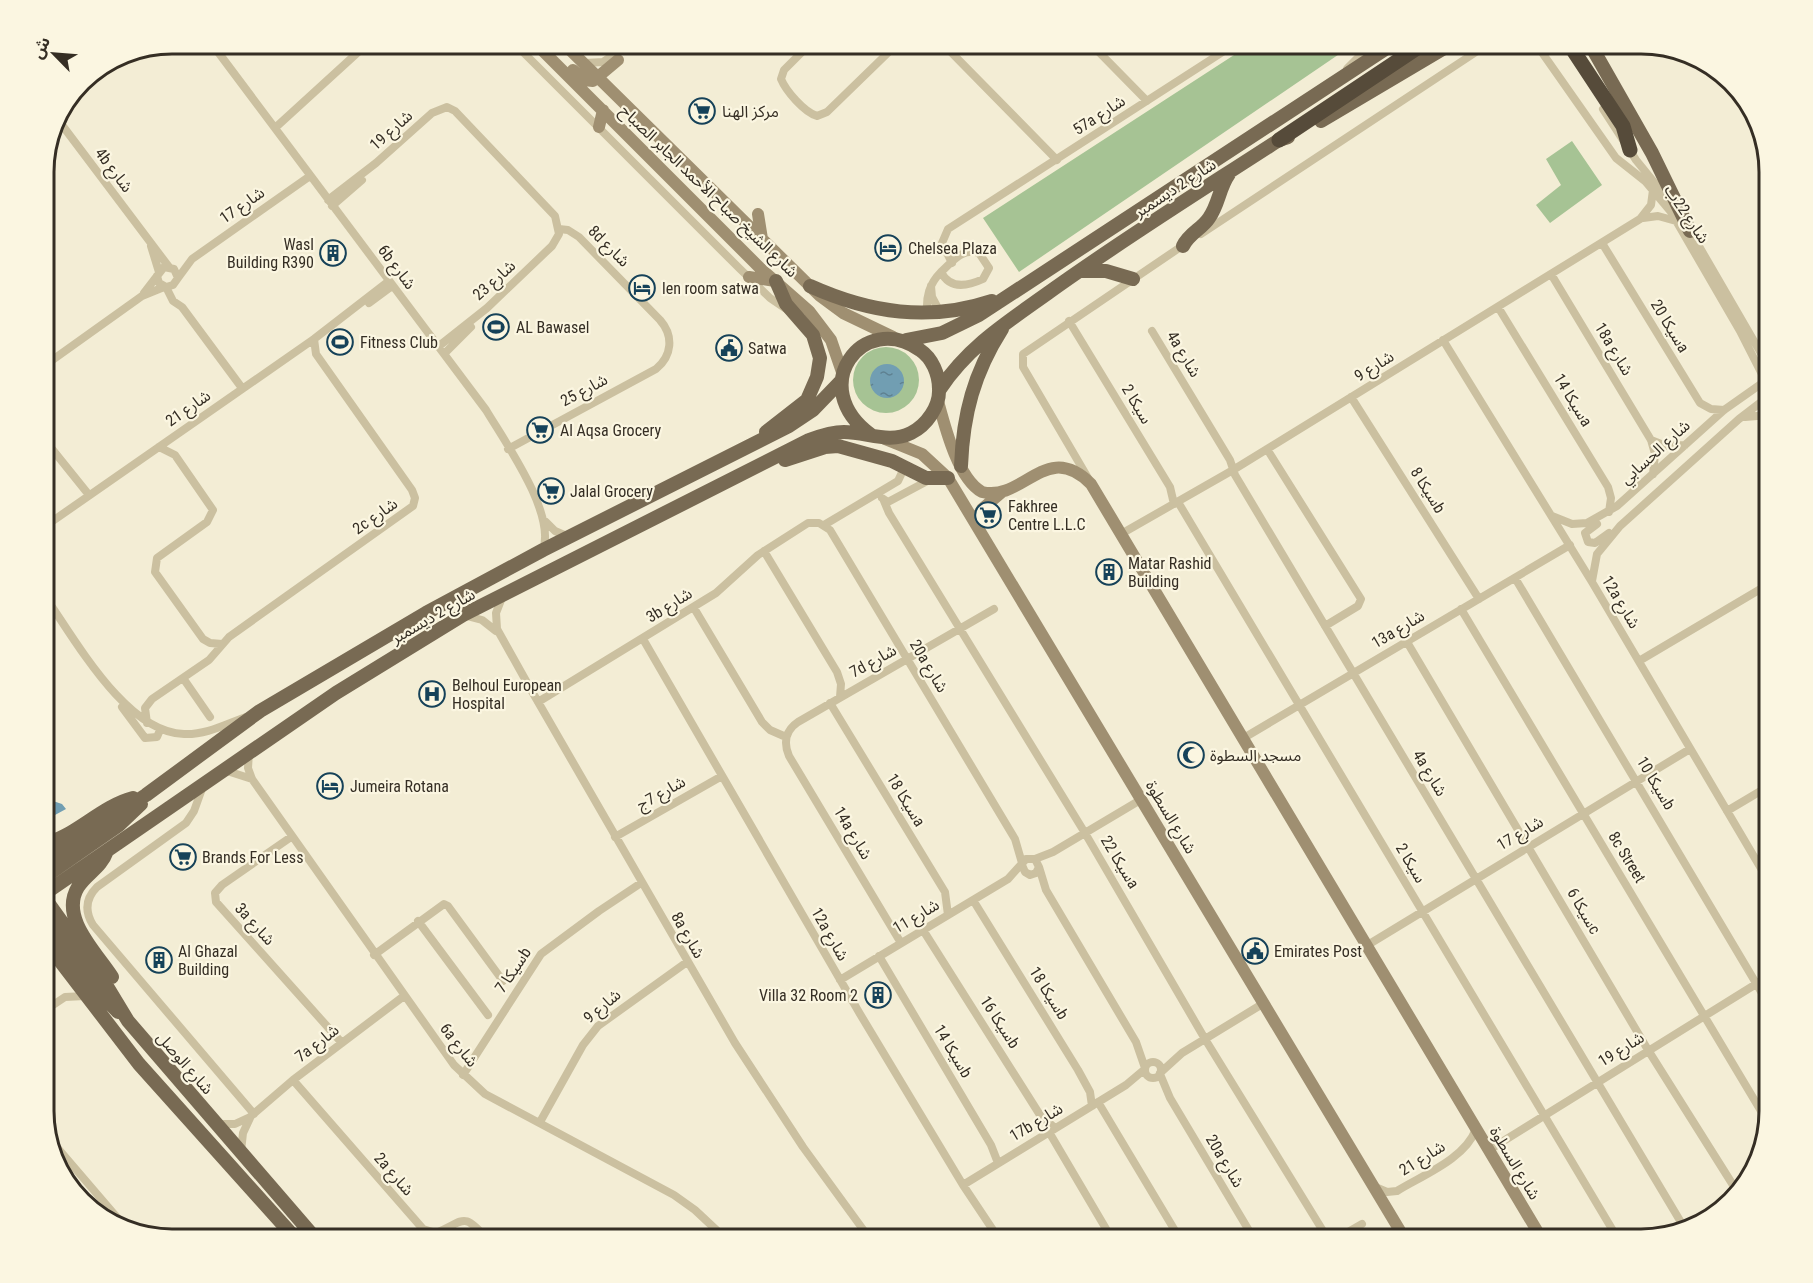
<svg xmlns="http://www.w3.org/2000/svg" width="1813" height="1283" font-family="'Roboto Condensed','Noto Sans Arabic',sans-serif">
<defs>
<pattern id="water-ripples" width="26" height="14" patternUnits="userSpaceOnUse" patternTransform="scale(1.5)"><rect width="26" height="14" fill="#719eb2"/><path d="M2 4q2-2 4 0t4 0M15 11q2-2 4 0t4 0" fill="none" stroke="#5e8191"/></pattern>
</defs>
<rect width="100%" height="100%" fill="#f3edd5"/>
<path fill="#a6c394" d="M1251 44H1354L1019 272 983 218Z
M1572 141 1602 185 1550 223 1536 205 1561 185 1546 159Z
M853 380a33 33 0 1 1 66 0a33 33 0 1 1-66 0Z"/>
<path fill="url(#water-ripples)" d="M870 381a17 17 0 1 1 34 0a17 17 0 1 1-34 0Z
M44 798 62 804 66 809 55 815H44Z"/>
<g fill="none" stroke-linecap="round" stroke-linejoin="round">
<path stroke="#cbc0a0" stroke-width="8" d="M212 44 486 410C505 442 556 513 543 550
M515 44 739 268 770 298 789 311
M810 44 784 70 781 79C786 91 804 112 817 116L827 112 897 44
M943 44 1057 160
M1091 44 1147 101
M1536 44 1616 158 1645 181 1671 212 1740 331 1769 388
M585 63 603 62 629 44
M1603 109 1636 160 1671 203
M56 117 169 267
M275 128 367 44
M328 200 376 163 432 113 447 107 455 111 555 216 559 234 552 246 487 308 439 346
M332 206 362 180
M1643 218 1658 216 1676 221
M1689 229 1769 367
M1201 234 1488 44
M1602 243 1700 403 1711 409 1724 410
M151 246 159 272
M952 263 942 243 948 229 1235 44
M1551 274 1651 440 1655 454 1653 474
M178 278 192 259 310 176
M931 286 932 297 940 312
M166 287 173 301 182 307 242 388
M144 293 164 267 174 269 178 278 173 285 166 287 159 283 157 276
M369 303 392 286
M1498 307 1608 487 1611 498 1609 512
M927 313C926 297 929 284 941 272 952 262 963 247 979 253L989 268 983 279C968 286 950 290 941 272
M1069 321 1170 487 1174 504
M1152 331 1230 460 1235 475 1685 1229
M1443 340 1592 582 1769 882
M445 353 471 327
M44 366 142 296 164 287
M1351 397 1479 599
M1745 417 1769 415
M44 439 89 495
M1651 440 1666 446 1685 445
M159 447 175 455 213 510 207 522 157 558 155 572 203 639 210 643 222 644
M508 449 656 369C672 356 674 336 660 320L579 237 568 230 559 229
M1267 449 1361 599 1358 606 1325 626
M1088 478 1023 367V354L1185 244
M882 498 888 502 931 479
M884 501 889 513 1085 833 1205 1039 1328 1239
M1178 502 1618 1239
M1552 516 1572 524 1587 523 1617 506 1724 410 1768 379
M546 522 555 531 569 537
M1597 524 1585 533 1588 542 1595 543 1609 533
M824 525 898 481 905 466
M44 527 314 339 389 281
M1121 534 1233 470 1640 219 1651 205 1653 190
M764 551 837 672 841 684 840 697
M1515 578 1769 1005
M1592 581 1597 554 1620 526 1739 419 1769 396
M44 595C75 639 126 733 184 734 206 735 226 724 246 717
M503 595 496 613 497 629 530 688 735 1043 803 1147 870 1239
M694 608 762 722 770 730 786 737
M1461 609 1767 1121
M463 615 482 620 496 631
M643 639 860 1014 963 1185 999 1239
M1407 642 1648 1050 1738 1193
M1639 661 1769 584
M183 678 210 717
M538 702 716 593 758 555 808 523H819L830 530 1015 839 1022 863
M830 703 945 892 948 915
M122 707 145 738 157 737 160 730
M147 723 145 708 152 699 209 660 229 637 413 506 415 498 412 490 316 354 314 339
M1242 739 1570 545
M249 752 248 768 252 779 454 1065 485 1094 674 1195 695 1210 726 1239
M224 770 252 779
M203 786 194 811 186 823 97 887C85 899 85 912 93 925L254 1114
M1727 811 1769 786
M291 837 222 885 215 893 216 902 342 1043
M615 837 722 776
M1035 859 1053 852 1142 799
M1039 867 1046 890 1136 1042 1145 1068
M973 900 1078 1070 1090 1092 1092 1106
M418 921 488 1015
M923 930 1040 1115 1055 1128
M901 943 789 756C783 742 786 730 798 722L994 609
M1366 946 1690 749
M374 955 444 904 448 906 503 981
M879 956 991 1145 998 1163
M840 980 1008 879 1026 859H1035L1039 867 1036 873 1030 875 1025 872 1022 865
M44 1011 65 997 85 996
M1145 1070a8 8 0 1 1 16 0a8 8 0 1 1-16 0Z
M1160 1073 1182 1053 1264 1003
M1160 1074 1170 1098 1254 1239
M463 1075 541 954 599 911 641 883
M293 1080 423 1229 436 1233C464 1222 462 1210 487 1239
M1098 1102 1180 1239
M540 1122 583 1045 598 1026 687 962
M217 1124H235L250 1117 293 1080 404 996
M1049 1132 1112 1239
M49 1138 121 1222
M1489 1150 1769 976
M241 1151 243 1133 250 1118
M963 1185 1126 1085 1145 1069
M1373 1186 1387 1192 1397 1191C1423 1175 1465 1159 1476 1129
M1336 1239 1362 1224"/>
<path stroke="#cbc0a0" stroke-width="10" d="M1348 69 1373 44"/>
<path stroke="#9f8f71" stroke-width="12" d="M536 44 760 268 809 311 831 340 842 372
M564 44 820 296 843 313 893 337
M573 70 584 80 593 81 618 60
M599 127 603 110
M758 214 762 239
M749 277 775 281
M938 401C945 427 958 479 982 492 1024 502 1046 439 1091 484L1542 1239
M885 439 922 454 948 478 1405 1239
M975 522 982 509 1002 492"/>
<path stroke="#786a53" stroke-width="14" d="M1590 44 1652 153 1690 231
M1321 121 1451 44
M1183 246C1189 233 1202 229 1209 218 1219 204 1219 188 1229 174
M1080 271H1106L1133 279
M810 286C870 313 929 322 992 301
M906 340 942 333 979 315 1393 44
M940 389C969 346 1006 323 1048 293 1123 239 1202 190 1279 140L1288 137
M766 432 807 400 817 377 820 358 813 335 786 304 776 281
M785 460 825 447 838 446 892 461 926 478H948
M961 466C963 414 974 373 1002 329
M44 843C71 840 101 806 133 798
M107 851C101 868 87 873 78 887 59 918 97 953 112 977
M44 862 146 795 260 711 426 613 543 550 789 426 813 410 840 382
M44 877 119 825 141 804
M44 894 336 693 463 615 809 440C820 436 832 432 844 432 867 432 889 444 911 433 927 425 940 406 939 389 939 374 932 358 920 350 863 310 805 387 871 435
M44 897 102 978 128 1021 316 1239
M44 919 89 982 118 1012
M44 940 139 1064 296 1239"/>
<path stroke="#564b3a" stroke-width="15" d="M1569 44 1623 126 1630 150
M1279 140 1423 44"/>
</g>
<defs>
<g id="supermarket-ring" transform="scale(1.35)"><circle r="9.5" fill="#fbf6e1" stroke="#164259" stroke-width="1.5"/><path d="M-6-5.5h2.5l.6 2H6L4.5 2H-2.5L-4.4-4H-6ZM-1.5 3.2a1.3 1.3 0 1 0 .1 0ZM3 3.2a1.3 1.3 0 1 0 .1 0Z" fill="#164259"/></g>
<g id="hotel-ring" transform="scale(1.35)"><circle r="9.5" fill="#fbf6e1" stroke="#164259" stroke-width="1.5"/><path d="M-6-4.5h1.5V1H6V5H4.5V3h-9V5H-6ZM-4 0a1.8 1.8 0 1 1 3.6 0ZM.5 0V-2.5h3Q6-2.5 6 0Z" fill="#164259"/></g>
<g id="building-ring" transform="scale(1.35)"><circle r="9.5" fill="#fbf6e1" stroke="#164259" stroke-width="1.5"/><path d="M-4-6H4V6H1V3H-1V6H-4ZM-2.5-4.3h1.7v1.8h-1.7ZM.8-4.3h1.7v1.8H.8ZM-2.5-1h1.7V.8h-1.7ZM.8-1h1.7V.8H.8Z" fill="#164259"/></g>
<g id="stadium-ring" transform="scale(1.35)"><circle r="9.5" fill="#fbf6e1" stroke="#164259" stroke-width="1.5"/><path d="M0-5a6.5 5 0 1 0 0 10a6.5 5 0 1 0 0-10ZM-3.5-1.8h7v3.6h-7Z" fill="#164259"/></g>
<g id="civic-ring" transform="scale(1.35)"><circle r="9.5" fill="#fbf6e1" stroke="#164259" stroke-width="1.5"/><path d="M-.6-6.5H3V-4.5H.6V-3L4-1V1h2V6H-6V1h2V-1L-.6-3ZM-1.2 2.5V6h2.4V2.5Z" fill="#164259"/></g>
<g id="hospital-ring" transform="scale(1.35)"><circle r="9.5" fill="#fbf6e1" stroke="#164259" stroke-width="1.5"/><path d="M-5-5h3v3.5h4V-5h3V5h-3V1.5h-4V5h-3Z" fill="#164259"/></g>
<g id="mosque-ring" transform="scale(1.35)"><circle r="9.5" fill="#fbf6e1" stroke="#164259" stroke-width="1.5"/><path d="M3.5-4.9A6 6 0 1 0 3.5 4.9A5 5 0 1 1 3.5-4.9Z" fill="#164259"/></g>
</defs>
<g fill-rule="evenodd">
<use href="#supermarket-ring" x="702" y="111"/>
<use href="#hotel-ring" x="888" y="248"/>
<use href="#building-ring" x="333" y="253"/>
<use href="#hotel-ring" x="642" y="288"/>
<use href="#stadium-ring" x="496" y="327"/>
<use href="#stadium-ring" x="340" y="342"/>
<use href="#civic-ring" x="729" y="348"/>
<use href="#supermarket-ring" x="540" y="430"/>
<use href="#supermarket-ring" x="551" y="491"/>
<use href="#supermarket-ring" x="988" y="515"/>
<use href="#building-ring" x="1109" y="572"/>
<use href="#hospital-ring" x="432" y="694"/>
<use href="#mosque-ring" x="1191" y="755"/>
<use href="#hotel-ring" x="330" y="786"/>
<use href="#supermarket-ring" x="183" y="857"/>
<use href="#civic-ring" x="1255" y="951"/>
<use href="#building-ring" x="159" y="960"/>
<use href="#building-ring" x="878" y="995"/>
</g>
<g text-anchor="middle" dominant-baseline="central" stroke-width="4.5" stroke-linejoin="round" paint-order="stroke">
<g font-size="16" fill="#352e24" stroke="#fbf6e1" text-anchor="start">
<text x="722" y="111">مركز الهنا</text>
<text x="314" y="244" text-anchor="end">Wasl<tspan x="314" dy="18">Building R390</tspan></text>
<text x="908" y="248">Chelsea Plaza</text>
<text x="662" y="288">len room satwa</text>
<text x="516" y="327">AL Bawasel</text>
<text x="360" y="342">Fitness Club</text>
<text x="748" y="348">Satwa</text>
<text x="560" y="430">Al Aqsa Grocery</text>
<text x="570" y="491">Jalal Grocery</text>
<text x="1008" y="506">Fakhree<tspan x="1008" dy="18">Centre L.L.C</tspan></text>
<text x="1128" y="563">Matar Rashid<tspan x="1128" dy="18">Building</tspan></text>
<text x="452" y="685">Belhoul European<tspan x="452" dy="18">Hospital</tspan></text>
<text x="1210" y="755">مسجد السطوة</text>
<text x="350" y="786">Jumeira Rotana</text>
<text x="202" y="857">Brands For Less</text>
<text x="178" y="951">Al Ghazal<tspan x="178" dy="18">Building</tspan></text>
<text x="1274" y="951">Emirates Post</text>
<text x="858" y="995" text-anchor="end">Villa 32 Room 2</text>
</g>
<g font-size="16" fill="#352e24" stroke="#fbf6e1">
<text transform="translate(1099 115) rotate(-33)">57a شارع</text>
<text transform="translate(391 130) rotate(-42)">شارع 19</text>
<text transform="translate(114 170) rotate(53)">4b شارع</text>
<text transform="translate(1175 188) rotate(-33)">شارع 2 ديسمبر</text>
<text transform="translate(709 191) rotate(44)">شارع الشيخ صباح الأحمد الجابر الصباح</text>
<text transform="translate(242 205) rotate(-35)">شارع 17</text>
<text transform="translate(1687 214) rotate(56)">شارع 22ب</text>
<text transform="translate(609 246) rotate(45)">8d شارع</text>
<text transform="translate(397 267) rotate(53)">6b شارع</text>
<text transform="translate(494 280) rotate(-42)">شارع 23</text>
<text transform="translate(1670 326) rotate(59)">سيكا 20a</text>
<text transform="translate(1614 349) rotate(59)">18a شارع</text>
<text transform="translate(1184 354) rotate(59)">4a شارع</text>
<text transform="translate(1374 366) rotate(-32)">شارع 9</text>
<text transform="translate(584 390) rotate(-28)">شارع 25</text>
<text transform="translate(1573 400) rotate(59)">سيكا 14a</text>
<text transform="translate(1137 404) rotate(59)">سيكا 2</text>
<text transform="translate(188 408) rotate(-35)">شارع 21</text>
<text transform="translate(1655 452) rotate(-42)">شارع الحسابي</text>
<text transform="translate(1428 490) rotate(58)">سيكا 8b</text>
<text transform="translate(375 516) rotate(-35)">2c شارع</text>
<text transform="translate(1621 602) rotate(59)">12a شارع</text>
<text transform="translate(669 605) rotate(-32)">3b شارع</text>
<text transform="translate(433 616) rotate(-30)">شارع 2 ديسمبر</text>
<text transform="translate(1398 629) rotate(-31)">13a شارع</text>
<text transform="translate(873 661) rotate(-29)">7d شارع</text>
<text transform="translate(929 666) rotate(59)">20a شارع</text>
<text transform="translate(1430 773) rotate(59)">4a شارع</text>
<text transform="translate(1656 783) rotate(59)">سيكا 10b</text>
<text transform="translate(661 793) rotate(-29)">شارع 7ج</text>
<text transform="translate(906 800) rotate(59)">سيكا 18a</text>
<text transform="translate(1171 817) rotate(59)">شارع السطوة</text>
<text transform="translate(853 833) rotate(59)">14a شارع</text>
<text transform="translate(1520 833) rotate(-31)">شارع 17</text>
<text transform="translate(1627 857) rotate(59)">8c Street</text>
<text transform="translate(1120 862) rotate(59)">سيكا 22a</text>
<text transform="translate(1411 863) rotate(59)">سيكا 2</text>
<text transform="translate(1584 911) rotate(60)">سيكا 6c</text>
<text transform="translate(916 916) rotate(-31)">شارع 11</text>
<text transform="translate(255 924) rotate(48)">3a شارع</text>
<text transform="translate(830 934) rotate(60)">12a شارع</text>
<text transform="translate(688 935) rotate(60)">8a شارع</text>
<text transform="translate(513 970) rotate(-56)">سيكا 7b</text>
<text transform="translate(1049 993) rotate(58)">سيكا 18b</text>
<text transform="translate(602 1006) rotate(-40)">شارع 9</text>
<text transform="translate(1000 1022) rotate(57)">سيكا 16b</text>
<text transform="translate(317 1043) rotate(-38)">7a شارع</text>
<text transform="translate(459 1045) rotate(52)">6a شارع</text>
<text transform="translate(1621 1049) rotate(-32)">شارع 19</text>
<text transform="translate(953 1051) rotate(59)">سيكا 14b</text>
<text transform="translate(185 1063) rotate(49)">شارع الوصل</text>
<text transform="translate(1036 1122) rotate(-31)">17b شارع</text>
<text transform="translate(1422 1158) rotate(-32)">شارع 21</text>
<text transform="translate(1225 1161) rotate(59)">20a شارع</text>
<text transform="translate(1515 1163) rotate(59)">شارع السطوة</text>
<text transform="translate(394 1174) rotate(49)">2a شارع</text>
</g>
</g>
<path d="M0 0H1813V1283H0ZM172 54H1641A118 118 0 0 1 1759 172V1111A118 118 0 0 1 1641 1229H172A118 118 0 0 1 54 1111V172A118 118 0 0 1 172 54Z" fill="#fbf6e1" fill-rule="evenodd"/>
<path fill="none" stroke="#352e24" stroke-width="3" d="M172 54H1641A118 118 0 0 1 1759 172V1111A118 118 0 0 1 1641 1229H172A118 118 0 0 1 54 1111V172A118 118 0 0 1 172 54Z"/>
<g transform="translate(54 54) rotate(295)" stroke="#fbf6e1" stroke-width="4.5" paint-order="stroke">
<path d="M0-4.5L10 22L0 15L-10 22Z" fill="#352e24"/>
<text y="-9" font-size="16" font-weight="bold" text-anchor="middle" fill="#352e24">ش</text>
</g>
</svg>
